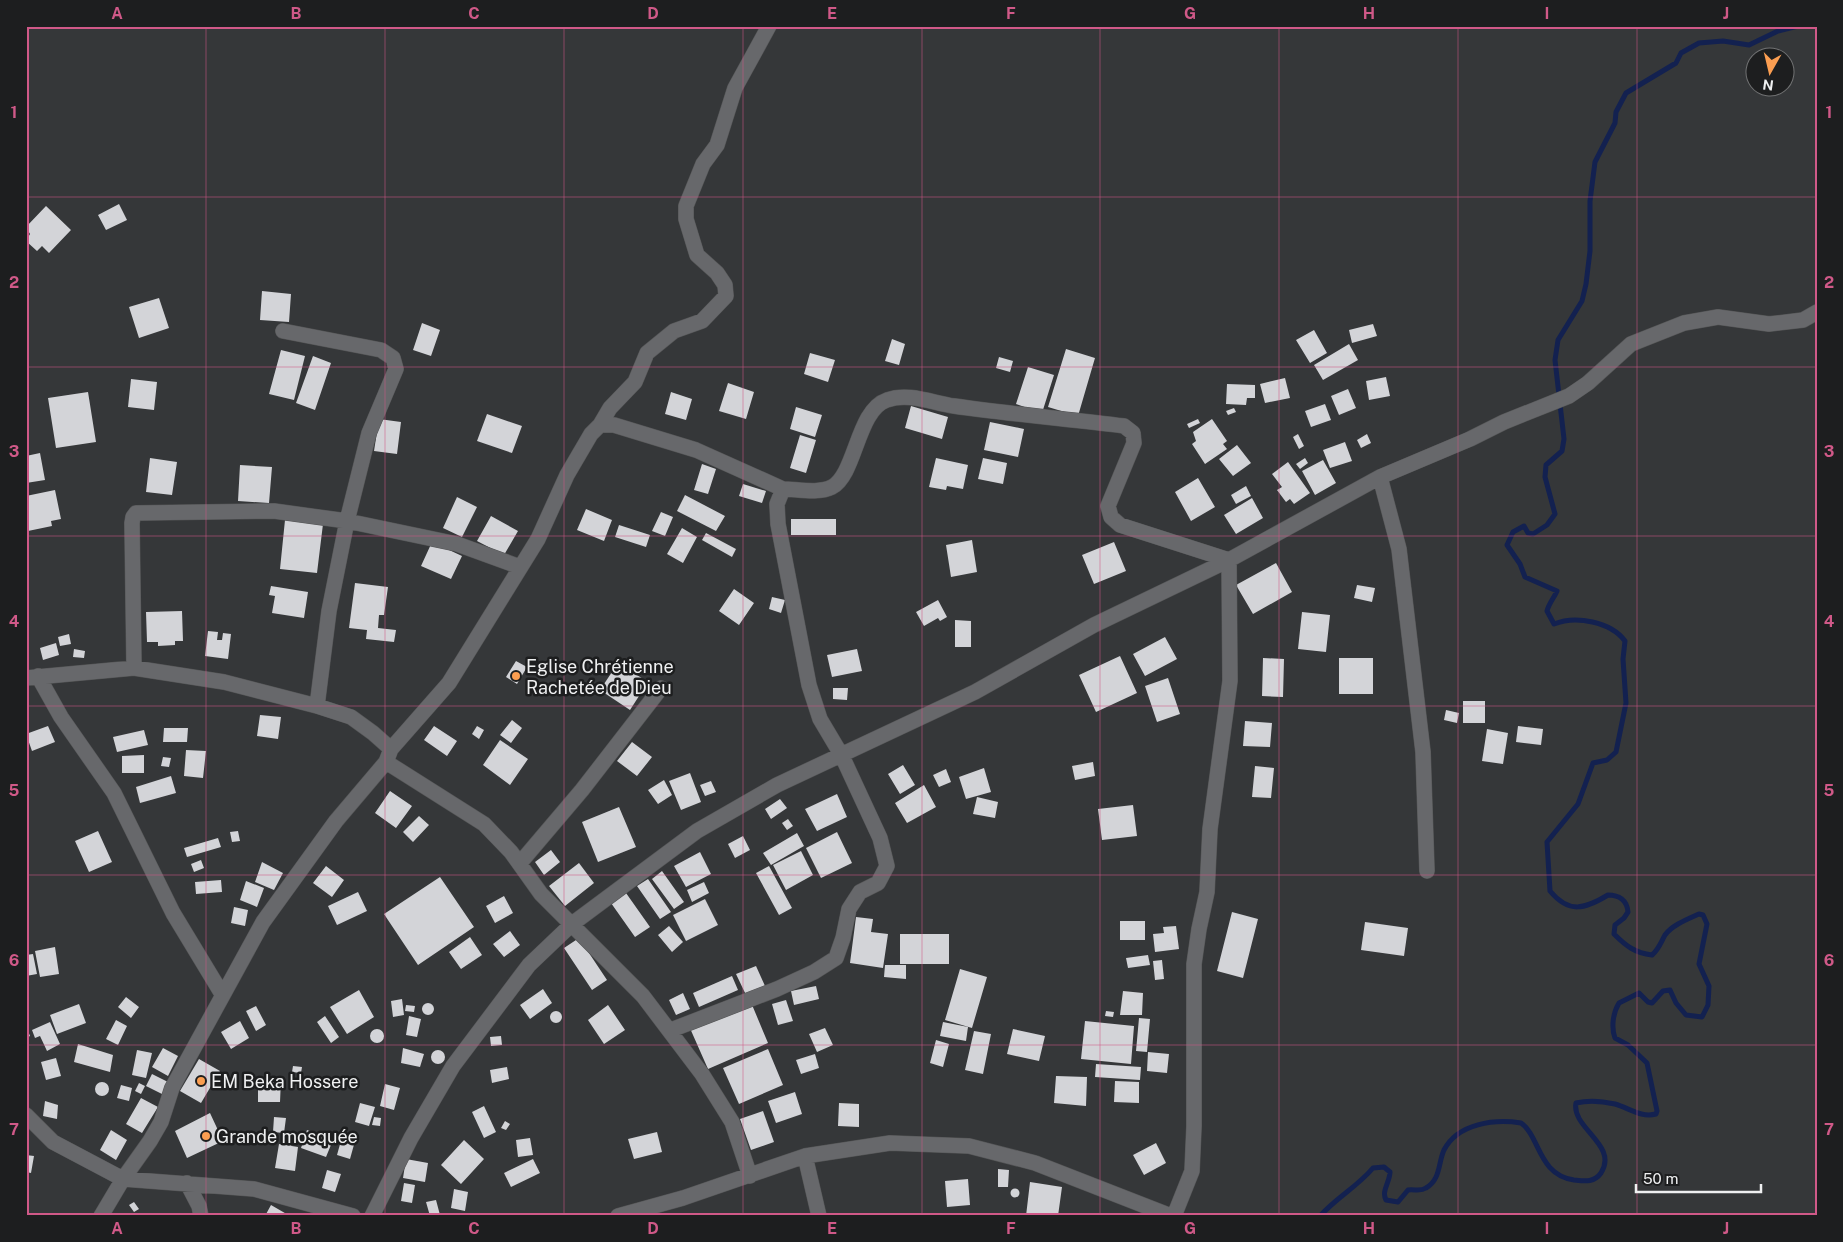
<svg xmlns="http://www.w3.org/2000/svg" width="1843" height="1242" font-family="'Public Sans',sans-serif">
<rect width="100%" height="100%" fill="#353739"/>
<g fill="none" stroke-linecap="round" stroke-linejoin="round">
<path stroke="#132150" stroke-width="5" d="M1320 1216C1337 1197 1357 1187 1373 1168L1384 1167 1390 1172C1390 1182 1381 1191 1386 1200L1398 1202 1408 1190C1415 1189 1420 1192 1426 1188 1441 1179 1438 1163 1444 1150 1458 1123 1495 1119 1521 1123 1540 1136 1538 1175 1574 1180 1584 1181 1594 1183 1601 1173 1619 1145 1571 1128 1576 1103 1588 1100 1602 1101 1615 1104 1629 1108 1641 1118 1656 1114L1657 1111 1647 1063 1628 1045 1615 1038C1611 1027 1613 1013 1619 1003L1639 993 1648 1002 1652 1003 1663 991 1670 990 1676 1003 1686 1015 1702 1017 1708 1005 1709 986 1699 964 1707 924 1703 915 1699 914C1688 919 1672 925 1665 935 1661 942 1659 949 1652 955 1635 953 1626 946 1614 934L1615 925 1624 918 1628 912C1627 900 1619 895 1608 895 1585 909 1569 914 1550 891L1547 842 1578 804 1593 763 1607 760 1616 752 1626 703 1623 659 1625 641C1611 622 1576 615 1554 624L1547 611C1549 603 1554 598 1557 591L1525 577 1520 564 1507 545 1513 532 1524 526 1528 533 1533 534 1547 525 1555 514 1545 477 1546 465 1562 451 1564 439 1555 360 1558 340 1582 301 1586 284 1590 251V201L1595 162 1615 123 1616 112 1626 93 1676 63 1681 53 1699 43 1723 41 1749 45 1778 31 1798 26"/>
</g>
<path fill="#d3d4d8" d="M119 204 127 220 106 230 98 215Z
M46 206 71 230 49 253 42 246 37 251 26 241 30 234 26 227Z
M262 291 291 294 289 322 260 320Z
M159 298 169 328 139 338 129 307Z
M422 323 440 330 431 356 413 350Z
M1373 324 1377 336 1352 343 1349 330Z
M1314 330 1327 353 1310 363 1296 340Z
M892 339 905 344 899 365 885 361Z
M1349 344 1358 360 1323 380 1314 365Z
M1066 349 1095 358 1078 416 1048 407Z
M281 350 305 356 294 400 269 394Z
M810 353 835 360 828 382 804 374Z
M313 356 331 363 315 410 296 403Z
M999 357 1013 361 1010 372 996 368Z
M1028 367 1054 375 1042 413 1016 404Z
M1386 377 1390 396 1369 400 1366 381Z
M1285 378 1290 398 1265 403 1260 384Z
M131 379 157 382 154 410 128 407Z
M728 383 754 392 746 419 719 411Z
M1227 384 1255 385V398H1247L1246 405 1226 404Z
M1348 389 1356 408 1339 415 1331 396Z
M88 392 96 442 56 448 48 398Z
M671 392 692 399 686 420 665 414Z
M1325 404 1331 420 1311 427 1305 411Z
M911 406 948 417 942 439 905 428Z
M796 407 822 415 815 437 790 429Z
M1234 408 1236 412 1228 415 1226 411Z
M487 414 522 426 512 453 477 441Z
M379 419 401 422 397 454 374 451Z
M1198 419 1200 423 1189 428 1187 424Z
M1212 419 1227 441 1223 444 1227 449 1205 464 1192 444 1196 441 1193 432Z
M990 422 1024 429 1018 457 984 450Z
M1298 434 1304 446 1299 449 1293 437Z
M1367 434 1371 443 1361 448 1357 440Z
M800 435 816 440 806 473 790 468Z
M1345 442 1352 461 1330 468 1323 450Z
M1237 445 1251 463 1233 476 1219 459Z
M40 453 45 480 26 483V456Z
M150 458 177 462 172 495 146 492Z
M936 458 968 465 963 489 947 486 946 490 929 487Z
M983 458 1007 463 1003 484 978 479Z
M1305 458 1308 463 1300 469 1296 464Z
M1323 460 1336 483 1315 495 1302 471Z
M1288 462 1310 493 1294 504 1290 499 1286 502 1277 490 1282 487 1272 474Z
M702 464 716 469 708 494 694 490Z
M240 465 272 467 269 503 238 501Z
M1198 478 1215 507 1191 521 1175 492Z
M743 484 766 491 762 503 739 496Z
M1246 486 1251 496 1236 504 1231 495Z
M55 490 61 519 51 521 52 526 28 531 26 496Z
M685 495 725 516 716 531 677 511Z
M457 497 477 507 462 537 443 528Z
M1252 498 1263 518 1236 534 1224 515Z
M586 509 612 520 604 541 577 530Z
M661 512 673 517 665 536 652 531Z
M491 516 518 531 504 555 477 541Z
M791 519H836V535H791Z
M285 520 323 524 317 573 280 569Z
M619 525 650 535 646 547 615 537Z
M682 528 697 537 683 563 667 554Z
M706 533 736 549 732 557 702 540Z
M972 540 977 572 951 577 946 545Z
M432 542 462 556 451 579 421 566Z
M1114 542 1126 571 1094 584 1082 555Z
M1276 563 1292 592 1253 614 1236 585Z
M355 583 388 587 384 615H379L378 628 396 630 394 642 366 639 367 630 349 628Z
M1357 585 1375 588 1372 602 1354 598Z
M271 586 308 592 304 618 272 613 275 596 269 595Z
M734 589 754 603 739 625 719 611Z
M772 597 785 600 781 613 769 609Z
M938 600 947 617 940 621 938 618 924 626 916 612Z
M182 611 183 641H175V645L158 646V642H147L146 612Z
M1302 612 1330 615 1326 652 1298 649Z
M955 620 971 621V647H955Z
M208 631 218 632 217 640H222L223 633 231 634 228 659 205 656Z
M69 634 71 644 60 646 58 637Z
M1165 637 1177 659 1145 676 1133 654Z
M56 643 59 655 43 660 40 648Z
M74 649 85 651 84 658 73 657Z
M857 649 862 671 832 677 827 655Z
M1120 656 1137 693 1096 712 1079 675Z
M1263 658 1284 659 1283 697 1262 696Z
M1339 658H1373V694H1339Z
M516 661 527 667 517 684 506 677Z
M618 663 648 682 630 710 600 690Z
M1168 678 1180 714 1157 722 1145 686Z
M833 688H848L847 700 833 699Z
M1463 701H1485V723H1463Z
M1446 710 1459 713 1457 723 1444 720Z
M260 715 281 717 278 739 257 736Z
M512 720 522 728 511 743 500 735Z
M1245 721 1272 723 1270 747 1243 746Z
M48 726 55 742 32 751 26 734Z
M434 726 457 741 447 756 424 740Z
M477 726 484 730 479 739 472 734Z
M1518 726 1543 729 1541 745 1516 742Z
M164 728H188L187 742H163Z
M1487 729 1508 733 1503 764 1482 761Z
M144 730 148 745 117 752 113 737Z
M500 740 528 759 510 785 483 765Z
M632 742 652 757 637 776 617 761Z
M186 750 206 751 203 778 184 776Z
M144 755V773H122V756Z
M163 757 171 758 169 767 161 766Z
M1093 762 1095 776 1075 780 1072 766Z
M903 765 915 785 900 794 888 774Z
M1255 766 1274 768 1271 798 1252 797Z
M984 768 991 792 966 799 959 777Z
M946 769 951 782 939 787 933 775Z
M690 773 701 802 681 810 669 781Z
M171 776 176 793 140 803 136 787Z
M664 780 672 795 658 804 648 790Z
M711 781 716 792 705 796 700 785Z
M924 785 936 807 907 823 895 803Z
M390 791 412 806 396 828 375 813Z
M837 794 847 817 817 831 805 809Z
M977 797 998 802 995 818 973 814Z
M780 799 787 808 771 819 765 809Z
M1133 805 1137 836 1102 840 1098 809Z
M619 807 636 847 598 862 582 822Z
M419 816 429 825 413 842 403 832Z
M788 819 793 826 787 830 782 823Z
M98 831 112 862 89 872 75 841Z
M238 831 240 841 232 842 230 832Z
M837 832 852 863 821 878 806 848Z
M797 833 804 846 771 865 763 853Z
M743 836 750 850 735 858 728 844Z
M218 838 221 847 187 857 184 848Z
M551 850 560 862 544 875 535 862Z
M801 851 813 875 786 890 773 865Z
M700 852 711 874 686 887 674 866Z
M201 860 204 868 194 872 191 864Z
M262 862 283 873 274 890 255 882Z
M579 863 594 883 565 906 549 886Z
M326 866 344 880 332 897 313 883Z
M769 866 792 908 779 915 756 873Z
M662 871 684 902 674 909 652 879Z
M440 877 474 927 418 965 384 914Z
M648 879 671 912 660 919 637 886Z
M221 880 222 892 196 894 195 882Z
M246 881 264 888 257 907 240 900Z
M704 882 709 893 692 902 687 890Z
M358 892 367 911 337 925 328 906Z
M626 893 650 927 635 937 611 903Z
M504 896 513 913 495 923 486 906Z
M705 899 718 925 686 941 673 915Z
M234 907 248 910 245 926 231 923Z
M1232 912 1258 919 1243 978 1217 971Z
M856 917 873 919 871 932 888 934 883 968 850 963Z
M1120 921H1145V940H1120Z
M1365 922 1408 928 1404 956 1361 950Z
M669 926 683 942 672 952 658 935Z
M1176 926 1179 949 1155 952 1153 934 1164 933 1163 927Z
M510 931 520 945 504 957 493 944Z
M900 934H949V964H900Z
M470 937 482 955 461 969 449 952Z
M579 938 607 980 592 990 564 948Z
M55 947 59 974 40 977 35 951Z
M33 954 37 974 26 976V955Z
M1148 955 1150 965 1128 968 1126 958Z
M1162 960 1164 979 1155 980 1153 961Z
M885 965H906V979L884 977Z
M756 966 765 986 746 995 736 974Z
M960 969 987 977 972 1028 945 1020Z
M732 976 738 990 699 1007 693 993Z
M816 986 819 999 794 1005 791 991Z
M543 989 552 1003 530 1019 520 1005Z
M359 990 374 1017 347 1034 330 1007Z
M1123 991 1143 993 1142 1015H1120Z
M683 993 690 1009 676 1015 669 1000Z
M126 997 139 1007 131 1018 118 1007Z
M402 999 404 1015 393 1017 391 1001Z
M750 1000 768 1043 708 1069 689 1026Z
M786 1000 793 1021 778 1025 772 1004Z
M422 1009a6 6 0 1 1 12 0a6 6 0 1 1-12 0Z
M79 1004 86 1023 57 1034 50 1015Z
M406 1005 415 1006 414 1012 405 1011Z
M608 1005 625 1030 604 1044 588 1020Z
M256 1006 266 1025 256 1031 246 1011Z
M1106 1011 1114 1012 1113 1017 1105 1016Z
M550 1017a6 6 0 1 1 12 0a6 6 0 1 1-12 0Z
M325 1016 339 1037 331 1043 317 1022Z
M409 1016 421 1019 417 1037 406 1035Z
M1139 1018 1150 1019 1147 1052 1136 1051Z
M116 1020 127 1026 118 1045 106 1039Z
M240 1021 249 1038 231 1049 221 1032Z
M1085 1021 1134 1026 1131 1064 1081 1059Z
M50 1022 60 1044 47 1051 40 1036 35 1038 32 1030Z
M943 1022 968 1027 966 1041 940 1036Z
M26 1026 30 1036 26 1038Z
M825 1028 833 1045 817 1052 809 1034Z
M370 1036a7 7 0 1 1 14 0a7 7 0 1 1-14 0Z
M1013 1029 1045 1036 1039 1061 1007 1054Z
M974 1031 991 1034 983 1074 965 1070Z
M501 1036 502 1045 491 1046 490 1037Z
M936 1040 949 1044 943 1067 930 1063Z
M78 1044 113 1055 110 1072 74 1062Z
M163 1048 178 1056 168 1076 152 1067Z
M403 1048 424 1054 420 1067 401 1063Z
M768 1049 783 1085 739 1104 723 1068Z
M431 1057a7 7 0 1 1 14 0a7 7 0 1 1-14 0Z
M137 1050 152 1053 146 1078 132 1075Z
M1148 1052 1169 1054 1167 1073 1147 1071Z
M815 1054 819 1068 801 1074 796 1060Z
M56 1058 61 1076 46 1080 41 1062Z
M199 1059 220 1071 201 1103 180 1091Z
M1096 1064 1141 1067 1140 1080 1095 1077Z
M293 1066 302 1067 301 1073 292 1072Z
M507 1067 509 1079 492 1083 490 1070Z
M152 1074 170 1083 164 1095 146 1086Z
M1056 1076 1087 1077 1086 1106 1054 1103Z
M258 1078 281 1079 280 1102H258Z
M1115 1081 1139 1082V1103L1114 1102Z
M95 1089a7 7 0 1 1 14 0a7 7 0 1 1-14 0Z
M139 1083 145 1086 141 1094 135 1091Z
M385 1084 400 1088 394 1110 380 1106Z
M121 1085 132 1088 129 1101 117 1098Z
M795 1092 802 1114 776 1123 768 1101Z
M141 1098 158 1107 142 1133 126 1124Z
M45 1101 58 1105 57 1119 43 1116Z
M360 1103 375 1107 369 1126 355 1122Z
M839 1103 859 1104V1127L838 1126Z
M484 1106 496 1132 484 1138 472 1112Z
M763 1111 774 1142 751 1150 740 1119Z
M210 1113 223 1141 187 1158 175 1131Z
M274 1117 286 1118 284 1133 273 1132Z
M374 1117 381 1118 380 1126 372 1125Z
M505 1121 510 1124 506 1130 501 1128Z
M111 1130 127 1140 116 1160 100 1150Z
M307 1130 333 1140 326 1157 301 1148Z
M657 1132 662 1152 634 1159 628 1139Z
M285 1134 294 1137 291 1146 282 1142Z
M342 1137 355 1141 350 1159 337 1155Z
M530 1138 533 1155 518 1157 516 1140Z
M464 1140 484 1159 461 1184 441 1165Z
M1156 1143 1166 1163 1144 1175 1133 1155Z
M279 1144 298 1147 295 1171 275 1168Z
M26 1155 34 1156 31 1173 26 1172Z
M406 1159 428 1163 425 1182 403 1178Z
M533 1159 540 1173 511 1187 504 1173Z
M998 1169 1009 1170 1008 1187H998Z
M327 1170 341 1174 335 1192 322 1188Z
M968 1179 970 1205 947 1207 945 1181Z
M1030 1182 1062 1187 1058 1216H1026Z
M404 1183 415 1185 412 1203 401 1201Z
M1010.5 1193a4.5 4.5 0 1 1 9 0a4.5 4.5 0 1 1-9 0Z
M454 1189 468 1192 465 1211 451 1208Z
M436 1200 440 1215 430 1216 426 1202Z
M134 1202 139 1209 134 1212 129 1205Z
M271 1205 290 1216H265Z"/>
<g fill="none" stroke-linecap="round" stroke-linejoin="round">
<g stroke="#545556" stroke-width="16">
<path id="street" d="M283 331 381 350 393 358 396 369 369 433 347 521 329 611 317 706
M600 425 610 408 635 382 647 353 674 331 702 321 726 296 725 285 717 273 697 255 686 219V206L703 164 717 145 735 88 769 26
M1380 477 1470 439 1504 422 1569 396 1588 383 1631 344 1684 323 1718 317 1769 324 1803 320 1817 312
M783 489C797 489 818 494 832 487 856 474 857 410 887 400 908 392 933 403 954 406 1010 414 1067 419 1124 426L1133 433 1134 443 1108 506 1111 517 1120 525 1229 560 1380 477 1399 549 1423 752 1427 871
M134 668 132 523 133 517 136 513 274 511 347 521 457 544 520 567
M38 676 61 717 114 793 173 913 222 994
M26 678 134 668 224 682 317 706 351 717 373 733 391 749
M386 762 484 824 511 852 541 894 643 996 702 1074 732 1122 750 1176
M520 863 582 790 661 688
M26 1115 53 1142 123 1179 254 1189 353 1216
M805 1156 819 1216
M187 1183 199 1206 201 1216
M101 1216 123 1179 150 1141 161 1122 172 1088 263 922 336 821 386 762 391 749 449 683 538 539 567 475 591 434 600 425H614L696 450 783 489 777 504 778 524 809 685 820 719 842 756 880 838 887 866 878 883 860 892 849 909 843 938 836 958 814 972 777 989 671 1030
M372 1216 411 1138 453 1066 529 965 572 924 697 831 777 785 975 692 1094 625 1229 560 1230 681 1210 829 1207 892 1199 929 1194 964V1126L1192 1171 1174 1216
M618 1216 683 1198 805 1156 890 1143 969 1146 1035 1163 1171 1216"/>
</g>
<use href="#street" stroke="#67686b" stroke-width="15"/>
</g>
<path fill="none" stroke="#d05988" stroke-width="1" stroke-opacity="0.55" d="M206 26V1216M385 26V1216M564 26V1216M743 26V1216M922 26V1216M1100 26V1216M1279 26V1216M1458 26V1216M1637 26V1216M26 197H1817M26 367H1817M26 536H1817M26 706H1817M26 875H1817M26 1045H1817"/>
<g fill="#fb9e51" stroke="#1d1e1f" stroke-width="2">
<circle cx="516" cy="676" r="5"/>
<circle cx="201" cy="1081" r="5"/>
<circle cx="206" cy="1136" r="5"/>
</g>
<g text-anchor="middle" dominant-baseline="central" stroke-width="5" stroke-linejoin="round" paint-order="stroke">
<g font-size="18" fill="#eff0f1" stroke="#1d1e1f" text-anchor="start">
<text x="526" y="666">Eglise Chrétienne<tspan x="526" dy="21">Rachetée de Dieu</tspan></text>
<text x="211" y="1081">EM Beka Hossere</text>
<text x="216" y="1136">Grande mosquée</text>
</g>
</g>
<rect width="1843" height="1242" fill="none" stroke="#1d1e1f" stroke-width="55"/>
<g transform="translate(1770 72) rotate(188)"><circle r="24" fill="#1d1e1f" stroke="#717273"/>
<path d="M0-4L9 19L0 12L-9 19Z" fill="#fb9e51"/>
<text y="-8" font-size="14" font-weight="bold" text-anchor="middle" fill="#eff0f1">N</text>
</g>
<path d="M1636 1184v8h125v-8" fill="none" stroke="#eff0f1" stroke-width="2.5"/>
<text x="1643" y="1184" font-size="15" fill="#eff0f1" stroke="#1d1e1f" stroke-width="4" paint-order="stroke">50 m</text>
<rect x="28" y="28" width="1788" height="1186" fill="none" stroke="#d05988" stroke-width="2"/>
<g font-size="16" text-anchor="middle" font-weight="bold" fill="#d05988">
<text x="117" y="19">A</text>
<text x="296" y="19">B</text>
<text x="474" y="19">C</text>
<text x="653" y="19">D</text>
<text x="832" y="19">E</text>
<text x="1011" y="19">F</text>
<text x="1190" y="19">G</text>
<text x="1369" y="19">H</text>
<text x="1547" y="19">I</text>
<text x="1726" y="19">J</text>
<text x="14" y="118">1</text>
<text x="1829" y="118">1</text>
<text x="14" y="288">2</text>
<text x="1829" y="288">2</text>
<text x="14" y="457">3</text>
<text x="1829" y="457">3</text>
<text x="14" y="627">4</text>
<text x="1829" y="627">4</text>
<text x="14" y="796">5</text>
<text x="1829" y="796">5</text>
<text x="14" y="966">6</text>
<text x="1829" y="966">6</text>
<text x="14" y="1135">7</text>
<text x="1829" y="1135">7</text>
<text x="117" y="1234">A</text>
<text x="296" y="1234">B</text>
<text x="474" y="1234">C</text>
<text x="653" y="1234">D</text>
<text x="832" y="1234">E</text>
<text x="1011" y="1234">F</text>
<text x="1190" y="1234">G</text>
<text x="1369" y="1234">H</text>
<text x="1547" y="1234">I</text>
<text x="1726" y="1234">J</text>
</g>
</svg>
